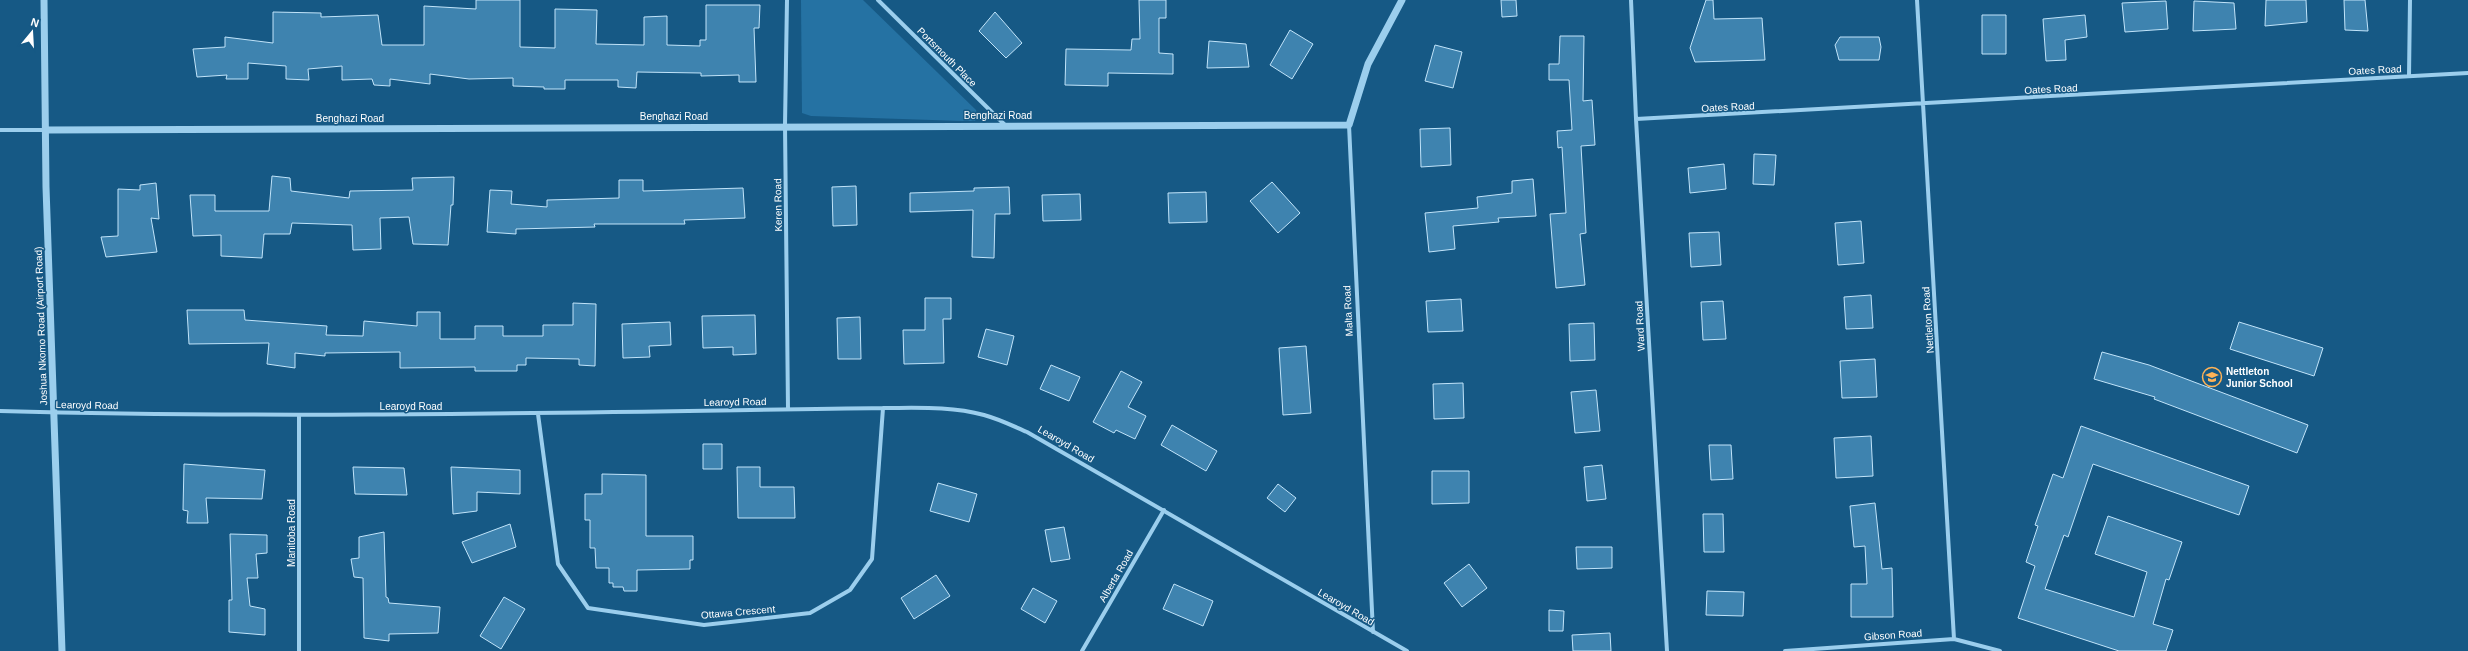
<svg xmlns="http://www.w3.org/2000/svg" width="2468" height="651" font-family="Arial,sans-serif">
<rect width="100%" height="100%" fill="#165985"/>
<path fill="#2572a3" d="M801 0H863L976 110 978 116 975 121H962L811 116 802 113Z"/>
<path fill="#3e83af" stroke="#c1e4fa" d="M476 0H520V47L555 48V9L597 10 596 44 644 45V17L667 16V45L700 46V40H706V5H760L759 28H754L756 82H739V75L701 76V73L637 72 636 88 618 87V80H565V89H544V87L513 86V78L469 79 430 74V84L390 79V86L374 85 372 79 342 80V66L308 69 309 80 286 79V66L248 63V79H226L227 75 197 77 193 49 225 47V37L273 43V12L321 13V17L378 15 382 45H424V6L476 9Z
M1139 0H1166V18H1159V53L1173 54V74L1108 73V86L1065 85 1066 49 1131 50 1132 39H1140Z
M1501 0H1516L1517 16 1502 17Z
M1706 0H1713L1714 19 1762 18 1765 60 1695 62 1690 48Z
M2266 0H2306L2307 22 2265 26Z
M2344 0H2365L2368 31 2345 30Z
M2166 1 2168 29 2125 32 2122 3Z
M2194 1 2234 3 2236 29 2193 31Z
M995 12 1022 43 1006 58 979 31Z
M1982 15H2006V54H1982Z
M2085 15 2087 37 2065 40 2066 60 2046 61 2043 19Z
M1290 30 1313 44 1292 79 1270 65Z
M1560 36H1584L1583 101 1592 100 1595 145 1581 146 1586 233 1580 234 1585 285 1556 288 1550 214 1566 213 1562 147 1558 148 1557 131 1572 130 1569 80H1549V64H1559Z
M1840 37H1879L1881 47 1879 60H1839L1835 45Z
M1209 41 1246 44 1249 67 1207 68Z
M1435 45 1462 52 1453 88 1425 81Z
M1450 128 1451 165 1421 167 1420 129Z
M1754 154 1776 155 1774 185 1753 184Z
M1724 164 1726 189 1690 193 1688 168Z
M272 176 290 178 291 191 349 198 350 191 413 190 412 178 454 177 453 205H451L448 245 413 244 409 217 380 218 381 249 353 250 352 225 292 223 290 234H264L262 258 221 256V235L193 236 190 195H215V211H269Z
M1533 179 1536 216 1498 218 1499 222 1453 226 1455 249 1429 252 1425 213 1478 208 1477 197 1512 193V181Z
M619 180H643V191L743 188 745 218 684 220 685 224H594L595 227 516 229V234L487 232 490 190 512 191 511 204 547 207V200L619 198Z
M1272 182 1300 213 1278 233 1250 201Z
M156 183 159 219 151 218 157 252 106 257 101 237 118 236V189L140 190V185Z
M856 186 857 225 833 226 832 187Z
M1009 187 1010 214H995L994 258 972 257 973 210 910 212V193L974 191V188Z
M1206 192 1207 222 1169 223 1168 193Z
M1080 194 1081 220 1043 221 1042 195Z
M1861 221 1864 263 1838 265 1835 223Z
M1719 232 1721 265 1691 267 1689 233Z
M1871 295 1873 328 1846 329 1844 297Z
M925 298H951V319H943L944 363 904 364 903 330H925Z
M1461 299 1463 331 1428 332 1426 301Z
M1723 301 1726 339 1703 340 1701 302Z
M573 303 596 304 595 366 579 365V359L526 358V365H517V371H475V367L400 368V352L325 353V356L295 353V368L267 364 269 343 189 344 187 310H244L245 320 327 326 326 335 363 336 364 321 417 326V312H440V339H475V326H503V336H543V325H573Z
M755 315 756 354 733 355V347L703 348 702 316Z
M860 317 861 359H838L837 318Z
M670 322 671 345 649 346 650 357 623 358 622 324Z
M2239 322 2323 348 2314 376 2230 349Z
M1594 323 1595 360 1570 361 1569 324Z
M986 329 1014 336 1007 365 978 357Z
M1306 346 1311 413 1283 415 1279 348Z
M2102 352 2149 365 2308 425 2297 453 2154 399 2155 397 2094 379Z
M1875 359 1877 397 1842 398 1840 361Z
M1051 365 1080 377 1069 401 1040 389Z
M1121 371 1142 382 1128 407 1146 416 1135 439 1116 430 1114 433 1093 422Z
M1463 383 1464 418 1434 419 1433 384Z
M1596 390 1600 431 1575 433 1571 392Z
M1172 425 1217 451 1206 471 1161 445Z
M2081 426 2249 486 2239 515 2093 464 2068 537 2064 535 2045 589 2134 617 2147 572 2095 554 2108 516 2182 542 2169 580 2166 579 2153 624 2173 630 2166 651H2119L2018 618 2035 566 2026 562 2038 526 2035 525 2053 474 2063 478Z
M1871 436 1873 476 1836 478 1834 438Z
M703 444H722V469H703Z
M1709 445H1731L1733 479 1711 480Z
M184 464 265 470 262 499 206 498 208 523H187L188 511 183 510Z
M1602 465 1606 499 1587 501 1584 467Z
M353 467 404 468 407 495 355 494Z
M451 467 520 470V494L477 492V511L453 514Z
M737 467H760V487H794L795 518H738Z
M1432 471H1469V503L1432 504Z
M602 474 646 475V536H693V560H690V569L637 570V591H624L623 587H613V583H609V568H596L595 548H590V520H585V494H602Z
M938 483 977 494 969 522 930 511Z
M1278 484 1296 498 1285 512 1267 498Z
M1875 503 1882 569 1892 568 1893 617H1851V584H1867L1865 546 1854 547 1850 506Z
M1703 514H1723L1724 552H1704Z
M510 524 516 547 472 563 462 542Z
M1064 527 1070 559 1051 562 1045 530Z
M384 532 386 597 388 598 389 603 440 607 438 633 389 634V641L364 638 363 578 354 577 351 559 359 558V537Z
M230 534 267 535V553L256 554 258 578H247L250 606 265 609V635L229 632V600H232Z
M1576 547H1612V568L1577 569Z
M1469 564 1487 588 1462 607 1444 583Z
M936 575 950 596 914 619 901 598Z
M1174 584 1213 601 1203 626 1163 609Z
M1033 588 1057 601 1045 623 1021 609Z
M1707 591 1744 592 1743 616 1706 615Z
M504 597 525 609 501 649 480 636Z
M1549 610 1564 611 1563 631H1549Z
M1610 633 1611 651H1573L1572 635Z"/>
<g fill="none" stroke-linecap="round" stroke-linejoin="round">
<path stroke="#9bceed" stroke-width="4" d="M787 0 785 125 788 409
M878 0 1005 125
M1631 0 1636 119 1667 651
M1917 0 1954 639
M2409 76 2410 0
M1636 119 2468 73
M1349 125 1373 632
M0 130H46
M0 411C294 419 589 412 883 408 917 408 951 406 984 415 999 419 1013 426 1027 432L1407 651
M538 414 558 564 588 608 704 625 810 613 850 590 872 559 883 408
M299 651V415
M1082 651 1164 510
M1785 651 1954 639 2000 651"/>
<path stroke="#9bceed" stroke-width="7" d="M44 0 46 187 62 651
M46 130 1349 125 1368 64 1402 0"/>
</g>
<defs>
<g id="school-ring" transform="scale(1)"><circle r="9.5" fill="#165985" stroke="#ffb357" stroke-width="1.5"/><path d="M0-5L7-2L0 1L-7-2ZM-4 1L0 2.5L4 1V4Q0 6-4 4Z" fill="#ffb357"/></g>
</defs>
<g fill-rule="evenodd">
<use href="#school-ring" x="2212" y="377"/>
</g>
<g text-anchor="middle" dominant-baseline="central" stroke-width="3" stroke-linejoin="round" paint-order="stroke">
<g font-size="10" fill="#fff" stroke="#165985">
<text transform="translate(947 57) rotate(45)">Portsmouth Place</text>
<text transform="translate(2375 70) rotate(-3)">Oates Road</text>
<text transform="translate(2051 89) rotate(-3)">Oates Road</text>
<text transform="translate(1728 107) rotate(-3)">Oates Road</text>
<text x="998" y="115">Benghazi Road</text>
<text x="674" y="116">Benghazi Road</text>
<text x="350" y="118">Benghazi Road</text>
<text transform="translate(778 205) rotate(-91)">Keren Road</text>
<text transform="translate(1348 311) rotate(-93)">Malta Road</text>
<text transform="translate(1928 320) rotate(-94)">Nettleton Road</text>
<text transform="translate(41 326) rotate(-92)">Joshua Nkomo Road (Airport Road)</text>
<text transform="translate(1640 326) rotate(-93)">Ward Road</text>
<text transform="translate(735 402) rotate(-1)">Learoyd Road</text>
<text transform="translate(87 405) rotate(1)">Learoyd Road</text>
<text x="411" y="406">Learoyd Road</text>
<text transform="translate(1066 444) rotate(30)">Learoyd Road</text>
<text transform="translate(291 533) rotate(-90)">Manitoba Road</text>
<text transform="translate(1116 576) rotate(-60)">Alberta Road</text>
<text transform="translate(1346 607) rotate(30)">Learoyd Road</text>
<text transform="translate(738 612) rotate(-5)">Ottawa Crescent</text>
<text transform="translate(1893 635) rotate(-4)">Gibson Road</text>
</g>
<g font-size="10" font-weight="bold" fill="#fff" stroke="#165985" text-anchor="start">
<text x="2226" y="371">Nettleton<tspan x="2226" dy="12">Junior School</tspan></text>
</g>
</g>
<g transform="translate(32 32) rotate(18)" stroke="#165985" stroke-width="3" paint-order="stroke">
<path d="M0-3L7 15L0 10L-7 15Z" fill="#ffffff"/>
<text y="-6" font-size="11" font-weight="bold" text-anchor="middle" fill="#ffffff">N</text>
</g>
</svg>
